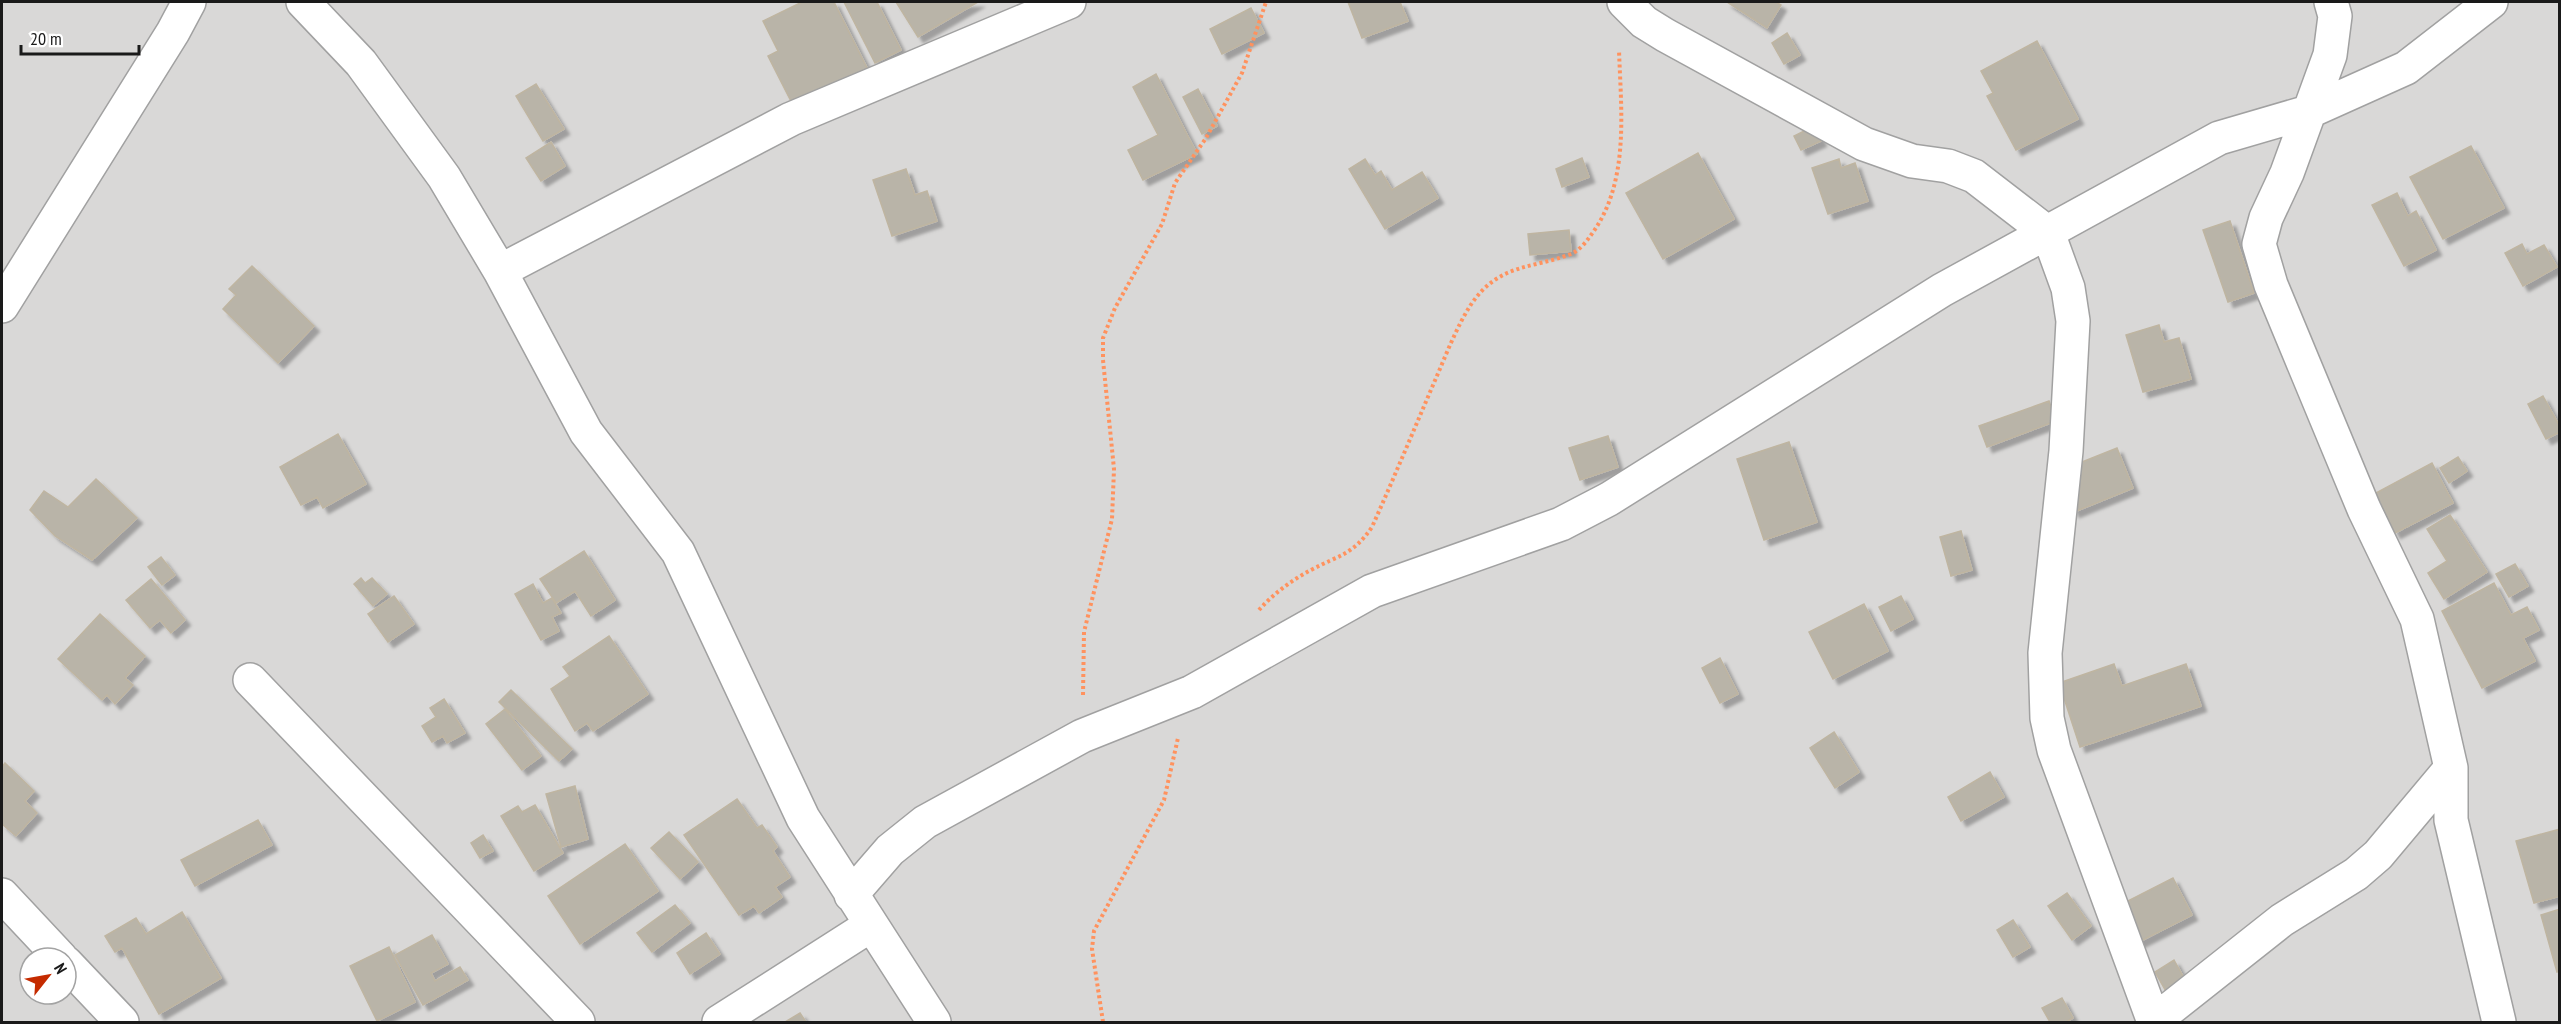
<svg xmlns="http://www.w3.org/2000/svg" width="2561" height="1024" font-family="'PT Sans Narrow',sans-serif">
<defs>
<filter id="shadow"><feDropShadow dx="5.5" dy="5.5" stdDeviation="1.5" flood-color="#0004"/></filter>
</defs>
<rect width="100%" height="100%" fill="#edebdf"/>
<path fill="#d9d8d7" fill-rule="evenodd" d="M2 2H2559V1022H2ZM30 958H66V994H30Z"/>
<path fill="#b9b4a8" stroke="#bfb5a1" stroke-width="1.5" filter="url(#shadow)" d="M802 2H834L871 76 797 113 768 56 778 51 763 21Z
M844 2H877L901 50 875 63Z
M896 2H978L918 37Z
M1348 2H1400L1408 21 1362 38Z
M1727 2H1776L1781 5 1767 28Z
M1251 8 1264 33 1222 54 1210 29Z
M1787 33 1800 55 1784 64 1772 43Z
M2037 41 2078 119 2016 150 1987 96 1993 93 1981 71Z
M1156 74 1197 154 1143 180 1128 150 1158 135 1133 87Z
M536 84 564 129 543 141 516 96Z
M1198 89 1217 126 1202 134 1183 97Z
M1814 126 1821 141 1801 150 1794 136Z
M551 142 565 166 541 181 526 158Z
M2471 146 2504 208 2443 239 2410 177Z
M1698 153 1734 219 1663 259 1626 193Z
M1582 158 1589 177 1562 187 1556 169Z
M1365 159 1375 175 1381 171 1392 190 1422 172 1438 198 1385 229 1349 169Z
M1839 159 1841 168 1855 163 1868 201 1828 214 1812 168Z
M906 169 915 195 927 191 937 221 892 236 873 180Z
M2397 193 2408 216 2416 211 2436 250 2404 266 2372 205Z
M2230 221 2254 293 2228 302 2203 230Z
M1569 230 1571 251 1530 255 1528 234Z
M2522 244 2527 254 2544 245 2557 267 2523 286 2505 253Z
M252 266 314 326 278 363 223 309 236 295 229 289Z
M2159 325 2164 342 2179 338 2191 379 2143 392 2126 335Z
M2543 396 2560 427V432L2546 439 2528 404Z
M2049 401 2056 421 1987 447 1979 426Z
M338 434 366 484 323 508 317 497 301 505 280 467Z
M1608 436 1618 467 1580 480 1569 448Z
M1789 442 1817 522 1764 540 1737 459Z
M2117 448 2133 488 2074 512 2057 472Z
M2458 457 2467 471 2449 483 2440 468Z
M2432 463 2453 503 2395 533 2374 494Z
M96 479 137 518 92 560 55 536 30 510 44 491 68 507Z
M2450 515 2487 572 2444 599 2428 573 2447 561 2427 529Z
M1961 531 1972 570 1951 576 1940 537Z
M584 551 615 600 591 616 575 591 556 603 540 579Z
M161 557 175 575 162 585 148 567Z
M2515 564 2528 586 2509 597 2496 574Z
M361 578 365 583 372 578 387 594 373 606 354 584Z
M151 579 185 620 171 633 160 620 150 628 126 600Z
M2494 583 2511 615 2527 607 2539 630 2523 638 2535 661 2482 688 2442 611Z
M533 584 543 603 552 598 561 613 552 617 559 631 541 640 515 594Z
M394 596 414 624 388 642 368 614Z
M1901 596 1913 619 1891 631 1879 607Z
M1864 604 1888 651 1833 679 1809 632Z
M100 614 145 656 125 678 133 685 115 704 107 695 102 700 58 659Z
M609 636 648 694 593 731 587 723 575 731 551 689 570 676 563 667Z
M1720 658 1738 694 1720 703 1702 668Z
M2114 664 2122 686 2186 664 2201 706 2080 747 2059 683Z
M511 690 572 749 559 761 499 702Z
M444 699 465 733 447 743 443 736 432 742 422 726 436 717 430 708Z
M505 709 541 756 522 770 486 724Z
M1834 732 1859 772 1835 788 1810 748Z
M5 763 34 791 25 801 37 813 16 836 2 824V767Z
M1990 772 2004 797 1961 821 1948 797Z
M575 786 588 839 561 847 546 794Z
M737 799 757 828 762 825 777 847 773 851 790 877 775 887 782 897 759 913 754 906 739 915 684 835Z
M535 805 563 853 534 871 501 816 518 806 522 812Z
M258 820 272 845 195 886 181 860Z
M2560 829V896L2534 903 2516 841Z
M669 832 698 862 680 879 651 848Z
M483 835 493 851 480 858 471 843Z
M625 844 658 891 580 944 548 896Z
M2173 878 2192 915 2135 944 2116 907Z
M2067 893 2091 926 2072 940 2048 906Z
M675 905 690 923 652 952 637 933Z
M2560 909V971L2557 972 2541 915Z
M182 912 221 978 159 1014 122 948 115 952 105 936 136 918 146 934Z
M2013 920 2030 947 2013 957 1997 930Z
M706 933 720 954 690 974 677 953Z
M432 935 448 964 431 973 435 981 460 967 468 980 423 1005 395 955Z
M389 947 415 1002 377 1021 350 966Z
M2174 960 2194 996 2175 1007 2155 972Z
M2062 998 2073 1018 2066 1022H2050L2042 1008Z
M800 1013 806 1022H785Z"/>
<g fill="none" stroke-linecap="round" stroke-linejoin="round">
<g stroke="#a1a1a1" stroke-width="36">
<path id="minor" d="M303 2 361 63 444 177 500 271 586 432 678 552 803 818 934 1022
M1624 2 1644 22 1665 35 1864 144 1912 161 1948 166 1974 176 2048 233 2068 288 2073 321 2066 451 2045 653 2047 718 2054 750 2154 1022
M2331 2 2335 16 2330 55 2287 173 2266 218 2259 244 2271 285 2364 509 2417 619 2451 768V820L2499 1022
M500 271 791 119 1069 2
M2 306 173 32 189 2
M250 680 578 1022
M2 895 61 958
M851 895 890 850 925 822 1082 736 1192 692 1372 591 1561 524 1609 499 1942 290 2219 138 2308 112 2406 68 2491 2
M66 963 122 1022
M719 1022 871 925
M2153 1022 2282 920 2356 874 2378 855 2451 768"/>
</g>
<path stroke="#ff925e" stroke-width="4" stroke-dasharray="3 3" stroke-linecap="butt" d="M1259 610C1273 594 1292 580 1311 570 1339 555 1353 555 1372 527 1393 480 1413 432 1433 385 1445 358 1456 327 1472 303 1500 263 1532 269 1571 254 1580 250 1586 242 1591 235 1630 183 1621 112 1619 50
M1083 695 1084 632 1112 519 1114 469 1103 360V338L1115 308 1162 224 1175 183 1206 138 1242 73 1266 2
M1103 1022 1092 949 1094 931 1164 800 1178 738"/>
<use href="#minor" stroke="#fff" stroke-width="33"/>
</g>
<rect width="2561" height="1024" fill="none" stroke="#1a1a1a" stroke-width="6"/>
<g transform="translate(48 976) rotate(59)"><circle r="28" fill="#ffffff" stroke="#a3a3a3" stroke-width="1.5"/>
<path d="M0-4.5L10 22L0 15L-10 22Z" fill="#c52b00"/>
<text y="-9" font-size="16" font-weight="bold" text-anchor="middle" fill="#1a1a1a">N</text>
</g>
<path d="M21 45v9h118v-9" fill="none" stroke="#1a1a1a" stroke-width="3"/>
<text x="30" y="45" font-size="18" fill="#1a1a1a" stroke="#ffffff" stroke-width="4.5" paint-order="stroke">20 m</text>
</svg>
